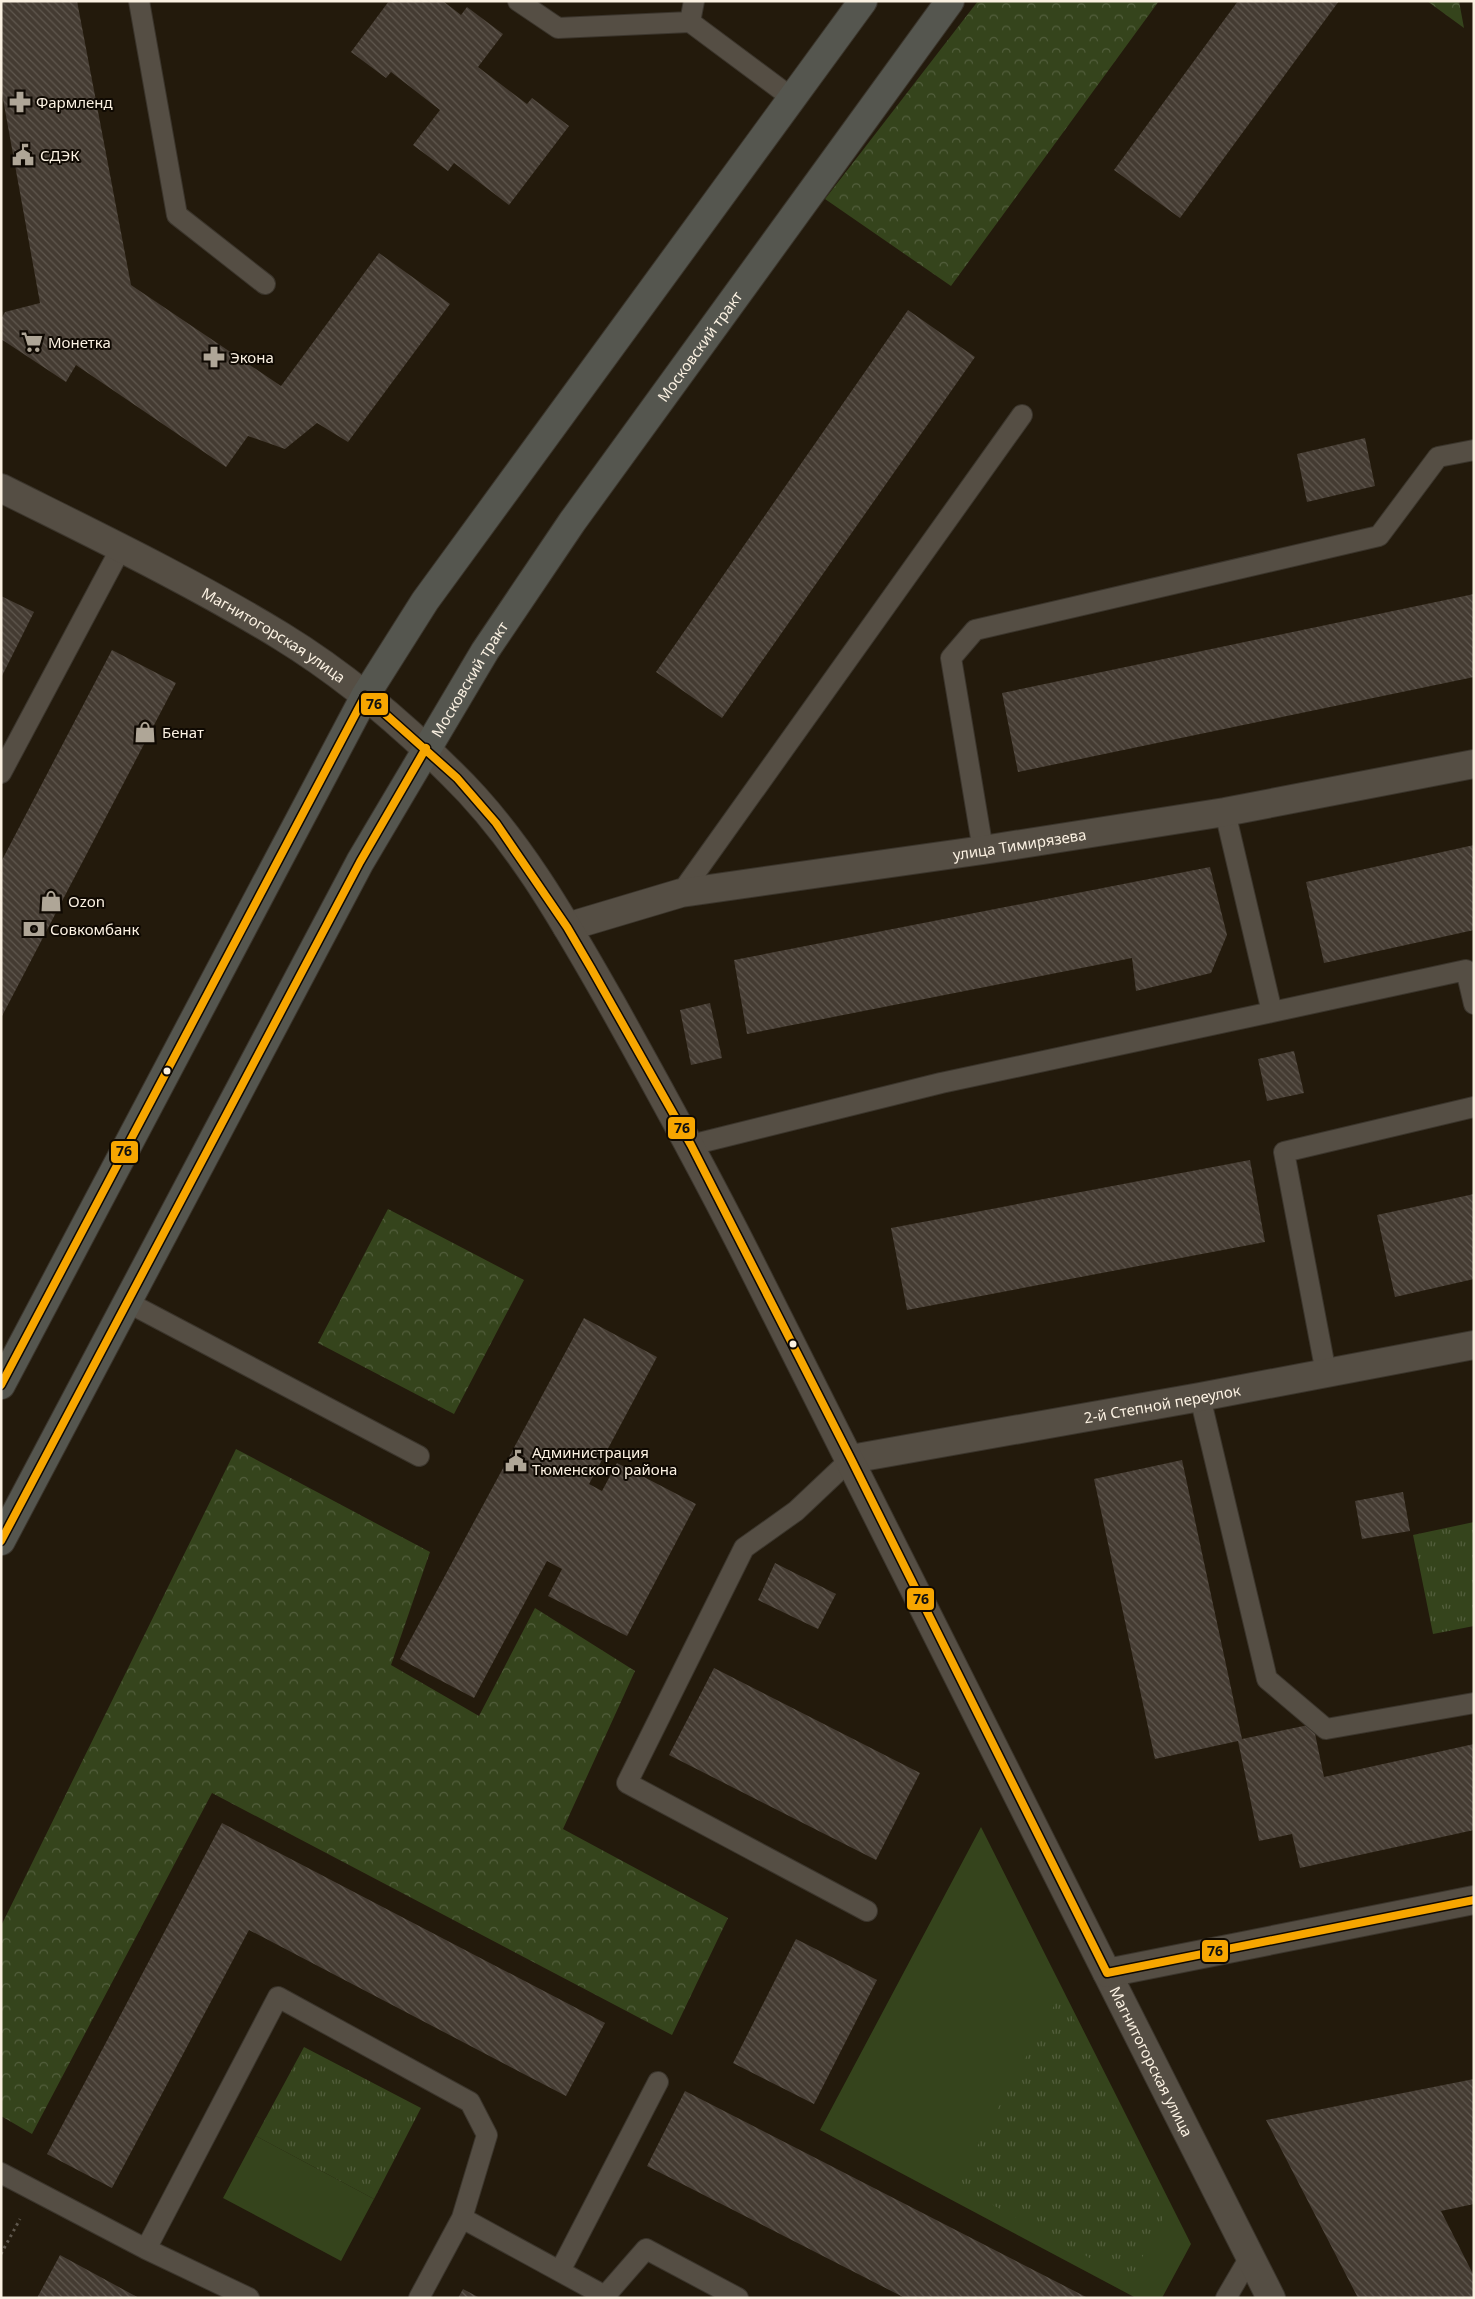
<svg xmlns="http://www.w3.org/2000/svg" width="1475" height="2299" font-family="'Noto Sans',sans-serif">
<defs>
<pattern id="forest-crowns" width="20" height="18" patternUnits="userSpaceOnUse" patternTransform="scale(1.25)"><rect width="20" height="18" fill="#35441c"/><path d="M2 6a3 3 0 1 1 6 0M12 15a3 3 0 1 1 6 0" fill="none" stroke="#535f3d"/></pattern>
<pattern id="park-tufts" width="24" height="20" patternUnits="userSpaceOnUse" patternTransform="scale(1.25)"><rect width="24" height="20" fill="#35441c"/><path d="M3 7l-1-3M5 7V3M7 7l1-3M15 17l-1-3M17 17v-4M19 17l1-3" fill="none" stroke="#535f3d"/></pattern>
<pattern id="building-back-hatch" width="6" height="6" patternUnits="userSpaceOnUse" patternTransform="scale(1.25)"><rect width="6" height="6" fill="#443b32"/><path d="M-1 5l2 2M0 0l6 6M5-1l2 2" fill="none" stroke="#60584f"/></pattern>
</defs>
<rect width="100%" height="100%" fill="#231a0c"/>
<path fill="#35441c" d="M981 1827 1191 2244 1162 2298H1136L820 2130Z
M256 2136 374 2199 341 2261 223 2198Z"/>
<path fill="url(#forest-crowns)" d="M978 1H1159L951 286 825 199Z
M1427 1H1459L1464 28Z
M388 1209 524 1280 454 1414 318 1343Z
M236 1449 430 1552 391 1665 479 1716 535 1608 635 1671 563 1829 728 1918 672 2035 212 1793 32 2134 1 2116V1926Z"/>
<path fill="url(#park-tufts)" d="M1474 1522V1626L1433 1634 1413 1535Z
M1061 1993 1167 2211 1130 2280 956 2185Z
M304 2047 421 2108 374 2199 256 2136Z"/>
<path fill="url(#building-back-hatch)" d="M1 1H77L131 285 281 386 379 253 450 304 348 442 317 423 285 449 248 436 226 467 76 365 66 382 1 339V319L5 312 40 303 1 88Z
M389 1H443L461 15 467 7 503 34 478 67 527 104 532 98 569 126 509 205 454 163 448 171 413 145 440 110 391 72 386 78 351 52Z
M1238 1H1339L1180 218 1114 170Z
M908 310 975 357 722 718 656 672Z
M1365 438 1375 486 1307 502 1297 454Z
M1474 594V677L1018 772 1002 693Z
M1 596 34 612 1 678Z
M112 650 176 683 1 1018V862Z
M1474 845V930L1324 963 1306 882Z
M1210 867 1227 935 1211 973 1136 991 1132 958 747 1034 734 960Z
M710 1003 722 1058 691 1065 680 1010Z
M1294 1051 1304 1093 1267 1101 1258 1059Z
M1250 1160 1265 1242 907 1310 891 1228Z
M1474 1194V1279L1395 1297 1377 1215Z
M584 1318 657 1357 589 1484 602 1491 617 1463 696 1504 627 1636 548 1596 562 1569 547 1561 474 1698 400 1659Z
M1182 1460 1242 1739 1313 1724 1324 1777 1474 1744V1830L1300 1868 1292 1834 1259 1841 1238 1741 1155 1759 1094 1479Z
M1403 1492 1410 1531 1362 1539 1355 1501Z
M775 1563 836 1594 818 1629 758 1600Z
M714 1668 920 1773 876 1860 669 1755Z
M222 1823 605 2023 566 2096 249 1930 112 2188 47 2154Z
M796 1939 877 1980 814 2104 733 2063Z
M1474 2079V2204L1441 2211 1474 2276V2298H1358L1266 2120Z
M685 2091 1088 2298H905L647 2166Z
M60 2255 139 2298H37Z
M463 2289 480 2298H458Z"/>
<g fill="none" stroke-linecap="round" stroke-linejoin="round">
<g stroke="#3b352c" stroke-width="22">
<path id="lane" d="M139 1 177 215 265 284
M518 1 558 28 690 22 792 98
M690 22 694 1
M1 773 121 548
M983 850 951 658 975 630 1379 536 1438 457 1474 450
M681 893 1022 415
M1272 1012 1466 970 1474 1004
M691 1145 941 1083 1272 1012 1225 812
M127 1302 419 1456
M1326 1373 1284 1152 1474 1107
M1200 1397 1267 1679 1326 1729 1474 1703
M851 1459 796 1511 744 1548 627 1783 867 1911
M1 2173 146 2249 249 2298
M146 2249 278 1997 470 2102 487 2135 462 2218 605 2296 646 2249 738 2298
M560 2271 658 2082
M419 2298 462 2218
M1226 2298 1250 2257"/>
</g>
<g stroke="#3b352c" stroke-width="30">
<g id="street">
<path id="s1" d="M567 927 681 893 983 850 1225 812 1474 764"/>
<path id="s2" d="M851 1459 1200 1397 1474 1345"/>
<path id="s3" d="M1107 1973 1271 2298"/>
</g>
</g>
<g stroke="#3b352c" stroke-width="30">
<g id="secondary">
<path id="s4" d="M1 488C95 535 191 581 281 636 343 674 400 722 452 774 518 838 565 922 610 1001 657 1085 703 1169 746 1254 868 1493 988 1733 1107 1973L1474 1900"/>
</g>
</g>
<g stroke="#3b352c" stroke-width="30">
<g id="primary">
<path d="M1 1385 365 696 425 601 863 1"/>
<path id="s5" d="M1 1541 360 862 485 651 572 522 950 1"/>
</g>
</g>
<path stroke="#5e574d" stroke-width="3" stroke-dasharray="2.5 4" stroke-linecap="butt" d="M1 2254 20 2219"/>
<use href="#lane" stroke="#554e44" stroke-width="20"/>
<use href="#street" stroke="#554e44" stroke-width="28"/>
<use href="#secondary" stroke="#554e44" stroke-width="28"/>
<use href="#primary" stroke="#55564f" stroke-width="28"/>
<g stroke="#0f0902" stroke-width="11">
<path id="bus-1" d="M1 1385 365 696 457 778 496 823 567 927 591 968 691 1145 851 1459 1107 1973 1474 1900
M1 1541 360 862 426 748"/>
</g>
<use href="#bus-1" stroke="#f7a600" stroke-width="8"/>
</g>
<defs>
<g id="pharmacy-bare" transform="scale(1.725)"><path d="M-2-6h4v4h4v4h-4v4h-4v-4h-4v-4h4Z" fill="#afa697" stroke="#0f0902" stroke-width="2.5" paint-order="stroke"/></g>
<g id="civic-bare" transform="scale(1.725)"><path d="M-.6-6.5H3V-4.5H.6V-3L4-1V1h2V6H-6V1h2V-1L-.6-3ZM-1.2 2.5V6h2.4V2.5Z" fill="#afa697" stroke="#0f0902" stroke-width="2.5" paint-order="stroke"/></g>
<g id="supermarket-bare" transform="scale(1.725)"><path d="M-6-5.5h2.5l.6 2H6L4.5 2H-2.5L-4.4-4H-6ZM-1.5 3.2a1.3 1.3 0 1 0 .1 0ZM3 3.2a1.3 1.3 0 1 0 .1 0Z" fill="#afa697" stroke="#0f0902" stroke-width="2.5" paint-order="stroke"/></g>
<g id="shop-bare" transform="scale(1.725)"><path d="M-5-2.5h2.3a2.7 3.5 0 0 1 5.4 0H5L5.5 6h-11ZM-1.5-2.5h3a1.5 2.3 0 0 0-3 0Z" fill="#afa697" stroke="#0f0902" stroke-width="2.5" paint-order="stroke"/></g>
<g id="bank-bare" transform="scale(1.725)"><path d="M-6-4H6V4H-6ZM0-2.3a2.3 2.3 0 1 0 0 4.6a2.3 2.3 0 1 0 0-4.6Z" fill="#afa697" stroke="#0f0902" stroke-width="2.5" paint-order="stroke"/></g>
</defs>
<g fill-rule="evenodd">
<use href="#pharmacy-bare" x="20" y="102"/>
<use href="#civic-bare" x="23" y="155"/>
<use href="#supermarket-bare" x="32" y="342"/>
<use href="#pharmacy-bare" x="214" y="357"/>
<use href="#shop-bare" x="145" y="732"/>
<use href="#shop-bare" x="51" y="901"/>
<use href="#bank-bare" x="34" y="929"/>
<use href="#civic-bare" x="516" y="1461"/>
</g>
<g fill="#fbf1e2" stroke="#0f0902" stroke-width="2">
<circle cx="167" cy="1071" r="4.5"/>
<circle cx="793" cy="1344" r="4.5"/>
</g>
<g text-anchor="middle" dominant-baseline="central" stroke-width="4" stroke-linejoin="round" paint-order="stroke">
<g font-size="15" fill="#fbf1e2" stroke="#0f0902" text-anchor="start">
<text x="36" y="102">Фармленд</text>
<text x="40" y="155">СДЭК</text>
<text x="48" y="342">Монетка</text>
<text x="230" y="357">Экона</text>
<text x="162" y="732">Бенат</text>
<text x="68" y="901">Ozon</text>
<text x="50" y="929">Совкомбанк</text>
<text x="532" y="1452">Администрация<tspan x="532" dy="17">Тюменского района</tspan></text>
</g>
<g font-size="15" fill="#fbf1e2" stroke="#0f0902">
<text stroke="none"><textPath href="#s5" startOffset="1386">Московский тракт</textPath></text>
<text stroke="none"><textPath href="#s4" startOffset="310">Магнитогорская улица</textPath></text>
<text stroke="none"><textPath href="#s5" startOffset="981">Московский тракт</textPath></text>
<text stroke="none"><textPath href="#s1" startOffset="461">улица Тимирязева</textPath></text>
<text stroke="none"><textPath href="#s2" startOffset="316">2-й Степной переулок</textPath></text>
<text stroke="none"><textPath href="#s3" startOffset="99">Магнитогорская улица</textPath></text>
</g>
</g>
<g stroke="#0f0902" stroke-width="2">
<rect x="360" y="692" width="29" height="24" rx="5" fill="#f7a600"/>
<rect x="667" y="1116" width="29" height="24" rx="5" fill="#f7a600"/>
<rect x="110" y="1140" width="29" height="24" rx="5" fill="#f7a600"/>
<rect x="906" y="1587" width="29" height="24" rx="5" fill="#f7a600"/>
<rect x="1201" y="1939" width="28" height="24" rx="5" fill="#f7a600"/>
</g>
<g font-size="14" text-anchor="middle" font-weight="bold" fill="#111">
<text x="374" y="709">76</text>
<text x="682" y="1133">76</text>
<text x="124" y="1156">76</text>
<text x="921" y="1604">76</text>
<text x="1215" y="1956">76</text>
</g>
<rect width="1475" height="2299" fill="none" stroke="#fbf1e2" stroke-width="5"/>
</svg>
